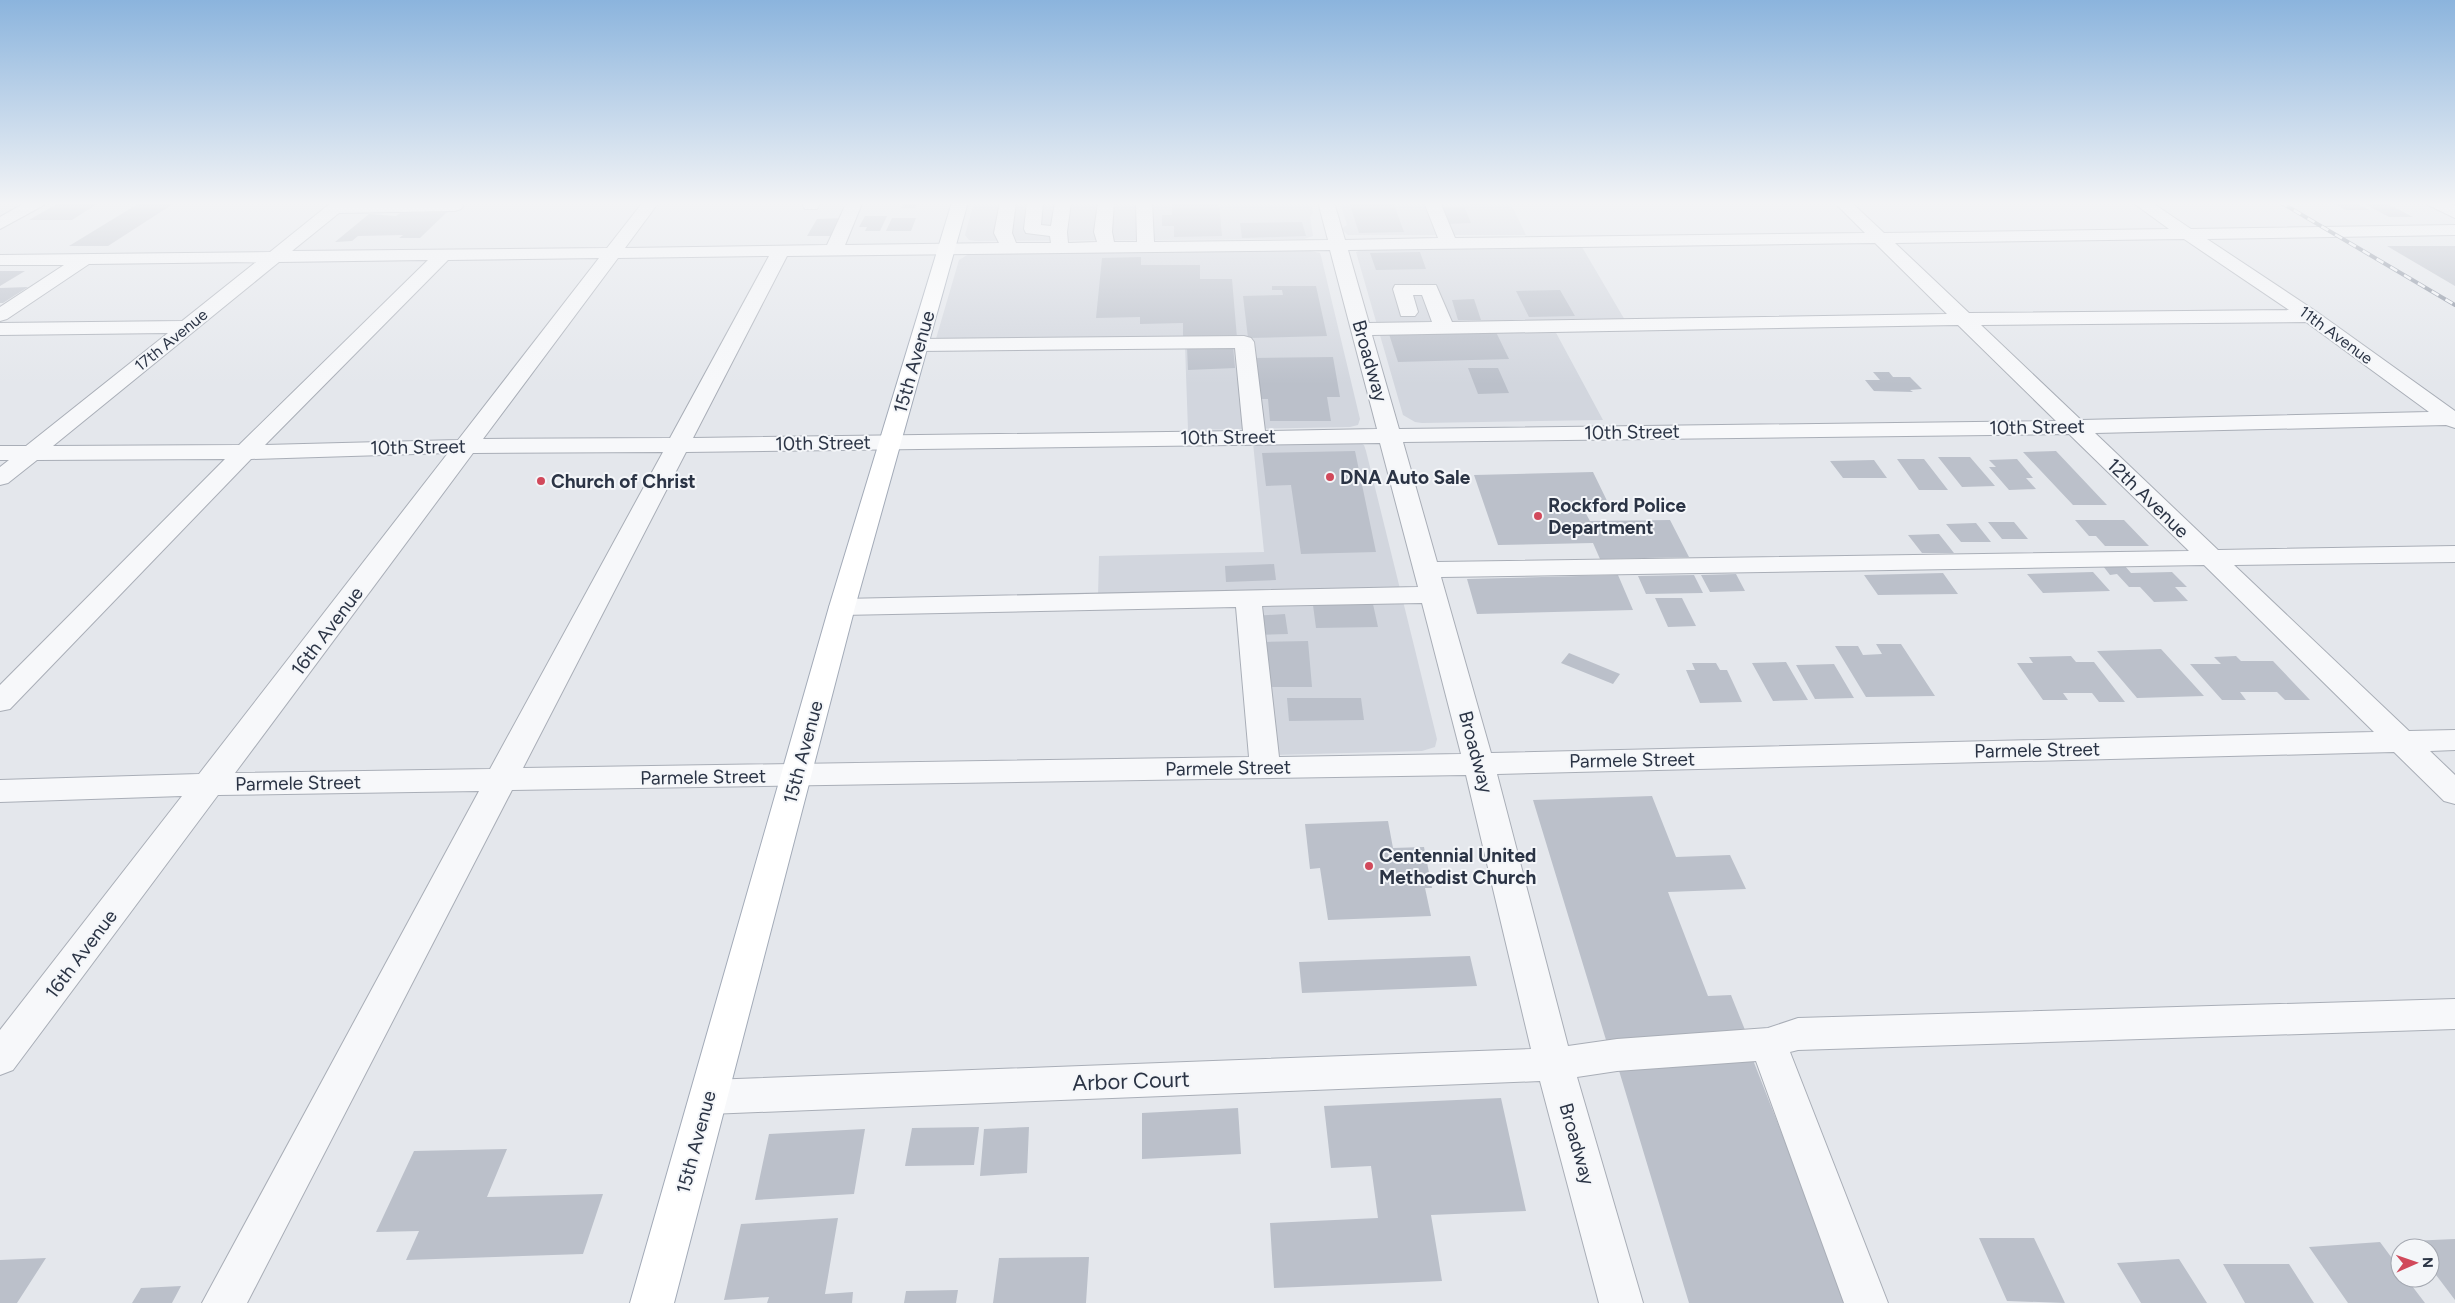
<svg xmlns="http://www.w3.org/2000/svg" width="2455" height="1303" font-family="Figtree,sans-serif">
<rect width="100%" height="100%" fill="#e4e7ec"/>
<path fill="#d2d6de" d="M974 202H1311L1313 213 1310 217 1313 236 1304 239 976 241 969 240 965 235Z
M1340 202H1510L1526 235H1348L1341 229 1347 225Z
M1582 247 1629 327 1554 329 1603 420 1422 423 1415 422 1403 415 1356 252 1365 249Z
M1307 250 1320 253 1321 256 1360 419 1358 425 1350 427 1188 430 1185 346 935 342 959 260 969 254Z
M1359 442 1364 445 1366 451 1437 739 1435 747 1422 751 1274 755 1252 592 1098 596 1099 556 1264 552 1253 443Z"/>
<path fill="#bbc0ca" d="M60 202H100L72 220H29Z
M141 202H176L108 246H69Z
M904 202H918L915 208H901Z
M1172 202H1219L1222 236 1174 237V226H1162V215H1172Z
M1349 202H1393L1404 232 1359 233Z
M1470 202H1503L1505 204 1471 205Z
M2331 202H2354L2369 210H2346Z
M2363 203H2386L2413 217H2389Z
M1464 206 1471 223 1447 224 1440 207Z
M447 212 420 238H399L403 235 358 236 352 241 335 242 369 214 396 216 400 213Z
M865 216H887L880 231H865L867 227H859Z
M845 218 836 236H807L817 219Z
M892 218H916L911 231H886Z
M1302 222 1306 236 1242 238 1240 223Z
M2387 246H2455V286Z
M1420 252 1426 269 1376 270 1370 253Z
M1141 257V265H1200V279H1232L1237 338 1183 339V323L1140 324V317L1096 318 1102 258Z
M0 271H25L0 286Z
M1272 286H1316L1327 336 1248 338 1243 296 1283 295 1282 290H1272Z
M28 287 3 303H0V288Z
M1560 290 1575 316 1529 317 1516 291Z
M1474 299 1481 320H1458L1452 300Z
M1496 332 1509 359 1398 362 1389 334Z
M1233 346 1235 368 1188 370 1187 347Z
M1333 357 1340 397H1327L1331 421H1270L1268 399H1254L1250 358Z
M1468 368H1498L1509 393 1478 394Z
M1873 372H1889L1893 377H1910L1922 389 1910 390 1913 392 1874 391 1865 380H1880Z
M1355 451 1376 552 1301 554 1291 485 1266 486 1262 453Z
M2056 451 2107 505H2073L2023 452Z
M1938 457H1970L1995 486 1962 487Z
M1897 459H1924L1948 490H1919Z
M2017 459 2033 478H2026L2036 489 2009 490 1989 467H1996L1989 460Z
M1874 460 1887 478H1843L1830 461Z
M1593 472 1612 511 1585 512 1590 521 1670 520 1689 557 1600 559 1593 543 1498 545 1474 475Z
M2075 520H2124L2149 546H2105L2096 536H2089Z
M1988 522H2014L2028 539H2002Z
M1976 523 1991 542H1961L1946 524Z
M1939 534 1954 553H1922L1908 535Z
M1274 564 1276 580 1226 582 1225 566Z
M2103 566H2125L2131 573 2172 572 2187 587H2175L2188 601 2154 602 2140 587H2129L2117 574 2110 575Z
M2093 572 2110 591 2043 593 2027 574Z
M1943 573 1958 594 1878 595 1864 575Z
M1736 574 1745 591 1710 592 1701 575Z
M1618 575 1633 610 1477 614 1467 579Z
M1694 575 1703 593 1646 594 1638 576Z
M1655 598H1682L1696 626 1668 627Z
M1373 604 1378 627 1316 628 1313 605Z
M1285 614 1288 634 1255 635 1252 616Z
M1308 641 1312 687H1266L1263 642Z
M1876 644H1901L1935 696 1866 697 1835 646H1858L1863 655 1882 654Z
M2161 649 2204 696 2137 698 2097 651Z
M1569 653 1620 674 1613 684 1561 663Z
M2071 656 2076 662H2094L2125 702H2099L2092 693H2063L2068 700H2043L2017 663H2033L2029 657Z
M2236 656 2241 661H2273L2310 700H2285L2277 692H2240L2246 700H2222L2190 664H2221L2214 657Z
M1786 662 1808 700 1773 701 1752 663Z
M1692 663H1716L1720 670H1727L1742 702 1700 703 1686 670H1695Z
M1834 664 1854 698 1815 699 1796 665Z
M1287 698H1361L1364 720 1289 721Z
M1652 796 1676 857 1730 855 1746 889 1668 892 1708 996 1731 995 1747 1035 1606 1040 1533 800Z
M1388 821 1393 848 1424 847 1432 888H1425L1431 916 1328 920 1320 868 1310 869 1305 824Z
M1470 956 1477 986 1302 993 1299 962Z
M1753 1060 1848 1303H1689L1617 1064Z
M1501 1098 1526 1211 1431 1215 1442 1281 1274 1288 1270 1223 1378 1218 1371 1166 1331 1168 1324 1106Z
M1238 1108 1241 1154 1142 1159V1113Z
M979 1127 974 1165 905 1166 912 1128Z
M1029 1127 1027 1173 980 1176 984 1129Z
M865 1129 854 1194 755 1200 769 1134Z
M507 1149 487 1197 603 1194 583 1254 406 1260 419 1231 376 1232 414 1151Z
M838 1218 825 1294 853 1292 852 1303H767L769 1297 724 1300 741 1224Z
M1979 1238H2034L2065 1303 2007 1301Z
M2455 1239V1300L2430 1267V1248H2415L2410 1241Z
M2380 1242 2400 1269V1278H2406L2425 1303H2348L2309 1247Z
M1089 1257 1086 1303H993L999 1258Z
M46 1258 17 1303H0V1260Z
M2179 1259 2207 1303H2141L2117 1263Z
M2223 1264H2289L2314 1303H2245Z
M181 1286 172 1303H132L141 1288Z
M958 1290 956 1303H904L906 1291Z"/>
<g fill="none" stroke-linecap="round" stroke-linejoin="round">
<g stroke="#a9aeb7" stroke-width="2">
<path id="minor" d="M26 202H46L44 205 0 229V217Z
M332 202H459L463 206 461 209 455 211 339 213 292 251 607 248 643 202H659L625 248 827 245 845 206 849 202 859 203 861 206 845 245 999 243 994 233 1000 202H1016L1012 233 1016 243H1051L1050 236 1026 233 1024 229 1027 202H1043L1041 225 1051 226 1055 202H1071L1067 232 1068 243 1097 242 1094 232 1098 202H1114L1112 232 1114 242H1137L1136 202H1152L1154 242 1328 240 1318 202H1334L1345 240 1438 238 1424 202H1440L1455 238 1865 233 1834 202H1851L1884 233 2169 229 2132 202H2151L2191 229 2455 225V235L2207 239 2317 312 2455 411V428L2446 425 2095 433 2218 550 2455 546V562L2234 565 2409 731 2455 730V750L2430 751 2455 775V804L2444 801 2394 752 1497 774 1568 1046 1617 1039 1768 1028 1798 1018 2455 999V1029L1798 1050 1790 1052 1888 1303H1844L1756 1061 1617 1071 1577 1077 1643 1303H1599L1540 1081 709 1114 695 1109 690 1097 695 1085 709 1080 1531 1049 1466 775 512 790 247 1303H202L479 791 218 795 13 1070 0 1075V1030L182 796 0 802V780L199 774 448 453 251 459 10 709 0 711V685L225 459 37 460 8 483 0 485V467L9 460H0V446H26L168 333 0 335V323L182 321 256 262 89 264 7 319 0 321V307L64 265H0V255L270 252ZM2184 239 2289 310 1969 313 1895 243ZM1875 243 1947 314 1452 322 1436 285H1395L1393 289 1401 316H1415L1418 312 1413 295H1422L1432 322 1369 323 1348 250ZM1330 250 1377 429 1265 431 1254 342 1251 338 1244 336 919 339 912 341 909 345 912 349 919 351 1235 348 1243 431 693 438 787 256ZM769 256 670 438 483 439 618 258ZM599 258 458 440 265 445 448 260ZM428 260 239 445 53 446 279 262ZM2306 322 2429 412 2081 420 1981 325ZM1958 325 2056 421 1399 429 1372 335ZM2069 434 2189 551 1437 562 1403 442ZM1380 443 1418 587 842 599 833 601 829 607 833 613 842 615 1236 607 1249 757 523 768 686 452ZM663 452 490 769 235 773 473 453ZM2204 565 2374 732 1491 753 1441 577ZM1422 603 1461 754 1279 757 1262 606Z
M805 202H821L817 209H805L803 206Z
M2426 202H2446L2455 206V218L2428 205Z"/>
</g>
<g stroke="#a3abb8" stroke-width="2">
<path id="major" d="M952 202H968L855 607 674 1303H630L829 607Z"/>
</g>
<use href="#minor" fill="#f7f8fa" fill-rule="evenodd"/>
<use href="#major" fill="#fff" fill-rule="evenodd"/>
<g stroke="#7d8696" stroke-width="4">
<path id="rail" d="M2280 202 2455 305"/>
</g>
<use href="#rail" stroke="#f4f6f9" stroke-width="2.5" stroke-dasharray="8" stroke-linecap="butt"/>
</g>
<linearGradient id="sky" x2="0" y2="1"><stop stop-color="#8bb4dd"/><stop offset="0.53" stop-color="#f3f4f6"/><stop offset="1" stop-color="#f3f4f6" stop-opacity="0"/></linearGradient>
<rect width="2455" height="384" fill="url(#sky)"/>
<g fill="#d1495b" stroke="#f4f6f9" stroke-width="2">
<circle cx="1330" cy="477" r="5"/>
<circle cx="541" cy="481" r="5"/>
<circle cx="1538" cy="516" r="5"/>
<circle cx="1369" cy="866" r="5"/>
</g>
<g text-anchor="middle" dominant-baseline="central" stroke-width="4" stroke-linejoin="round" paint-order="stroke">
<g font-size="16" fill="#2b3445" stroke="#f4f6f9">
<text transform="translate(2336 335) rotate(36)">11th Avenue</text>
<text transform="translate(171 340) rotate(-39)">17th Avenue</text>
</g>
<g font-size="19" fill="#2b3445" stroke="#f4f6f9">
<text transform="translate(1370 361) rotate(74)">Broadway</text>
<text transform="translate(914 362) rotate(-74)">15th Avenue</text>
<text transform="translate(2037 427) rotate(-1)">10th Street</text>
<text transform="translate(1632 432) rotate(-1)">10th Street</text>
<text transform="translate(1228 437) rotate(-1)">10th Street</text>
<text transform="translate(823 443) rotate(-1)">10th Street</text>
<text transform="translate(418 447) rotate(-1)">10th Street</text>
<text transform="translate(2148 498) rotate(44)">12th Avenue</text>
<text transform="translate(327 631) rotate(-53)">16th Avenue</text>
<text transform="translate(2037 750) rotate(-1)">Parmele Street</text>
<text transform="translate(803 752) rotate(-75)">15th Avenue</text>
<text transform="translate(1476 752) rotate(75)">Broadway</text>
<text transform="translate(1632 760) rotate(-1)">Parmele Street</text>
<text transform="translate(1228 768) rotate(-1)">Parmele Street</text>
<text transform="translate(703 777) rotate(-1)">Parmele Street</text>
<text transform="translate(298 783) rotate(-1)">Parmele Street</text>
<text transform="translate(81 954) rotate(-53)">16th Avenue</text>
<text transform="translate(696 1142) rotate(-75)">15th Avenue</text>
<text transform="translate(1577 1144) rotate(74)">Broadway</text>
</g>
<g font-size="19" font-weight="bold" fill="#2b3445" stroke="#f4f6f9" text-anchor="start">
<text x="1340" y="477">DNA Auto Sale</text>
<text x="551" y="481">Church of Christ</text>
<text x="1548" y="505">Rockford Police<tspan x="1548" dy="22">Department</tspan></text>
<text x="1379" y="855">Centennial United<tspan x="1379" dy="22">Methodist Church</tspan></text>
</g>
<g font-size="22" fill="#2b3445" stroke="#f4f6f9">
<text transform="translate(1131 1081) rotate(-2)">Arbor Court</text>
</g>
</g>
<g transform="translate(2415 1263) rotate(88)"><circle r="24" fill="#f4f6f9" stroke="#a4a8b1"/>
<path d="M0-4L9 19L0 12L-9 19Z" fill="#d1495b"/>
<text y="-8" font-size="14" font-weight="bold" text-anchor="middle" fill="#2b3445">N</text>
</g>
</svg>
